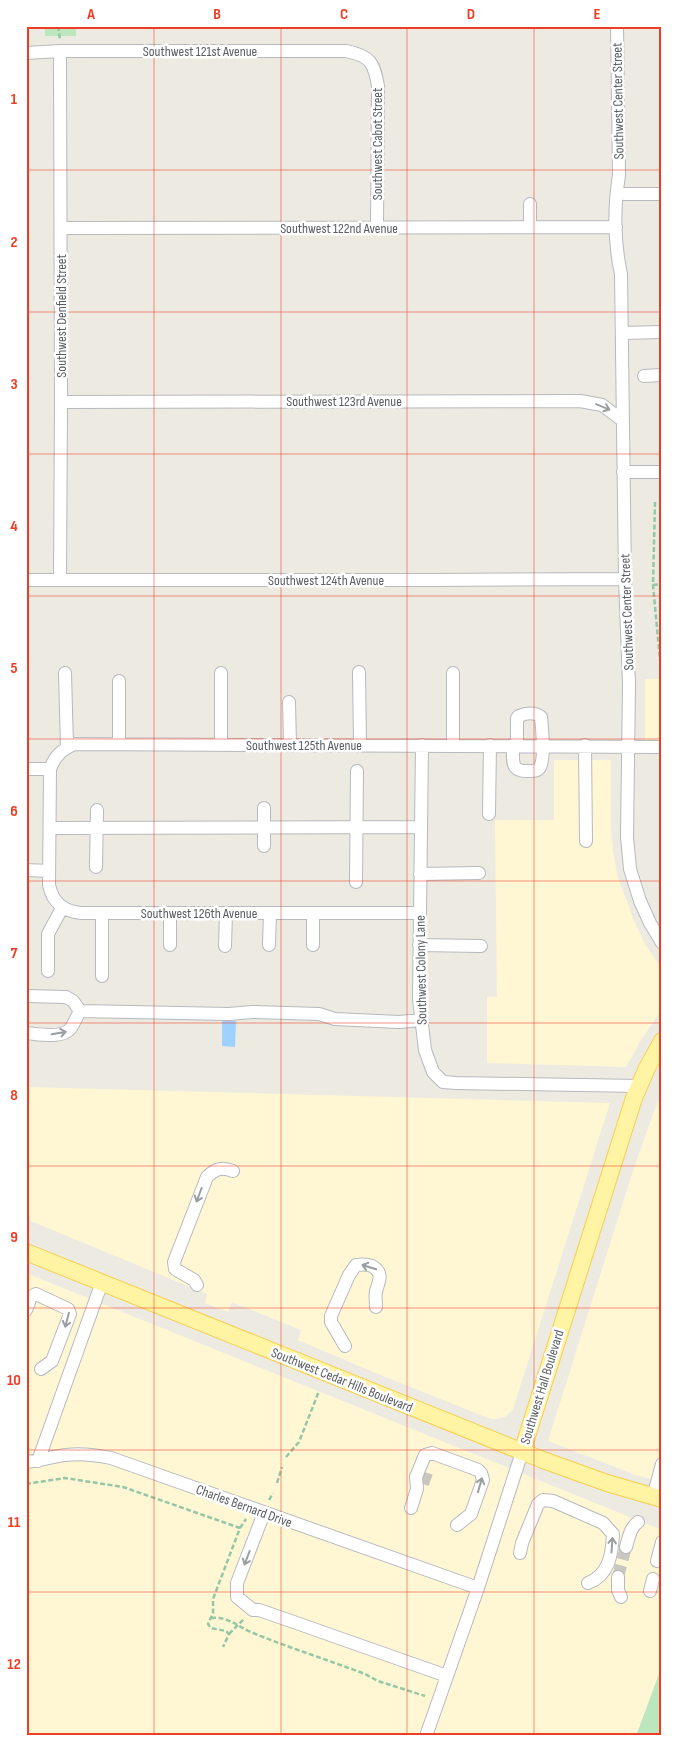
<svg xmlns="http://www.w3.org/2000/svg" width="688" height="1762" font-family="'Sofia Sans Condensed',sans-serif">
<rect width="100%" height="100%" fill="#edebe1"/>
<path fill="#fff7d4" d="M645 679H662V748H645Z
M554 760H611V826L613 852 618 878 634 921 646 946 662 969V1009L641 1040 626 1067 487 1063V997H497L495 820H554Z
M26 1087 610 1103 513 1409 505 1417 496 1419H491L373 1372 298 1340 301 1330 232 1302 228 1312 205 1303 207 1294 26 1219Z
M662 1092V1482L636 1475 548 1441 632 1174 653 1114Z
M26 1273 662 1530V1666L636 1736H26Z"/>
<path fill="#bce6bd" d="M45 26H76V36H45Z
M662 1666V1736H636Z"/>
<path fill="#9fd1ff" d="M222 1021H236L235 1047 222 1046Z"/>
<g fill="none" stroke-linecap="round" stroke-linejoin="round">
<path stroke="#c8c8c1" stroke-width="12" stroke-dasharray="12 6" stroke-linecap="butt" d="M423 1484 428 1470
M618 1577 626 1547"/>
<g stroke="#b6b9be" stroke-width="14">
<path id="minor" d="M617 26 619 175C614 207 614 242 621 274L625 579 629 684 627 837 630 869 640 901 650 923 662 943
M60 51 61 402 60 580
M26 53 60 51H346C371 56 374 63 378 86L377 228
M624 194H662
M530 204V227
M61 228 616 227
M622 333 662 332
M644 376 662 375
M61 402 580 401 602 405 622 420
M623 472H662
M26 580H431L625 579
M359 672 360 745
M65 673 67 747
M221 673V745
M119 681V744
M289 702 290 745
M422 745 419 999 425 1050 433 1072 443 1082 456 1083 639 1086
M453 745V673
M513 745C513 762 510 772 530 771 534 771 538 771 540 767 545 759 542 727 541 717 535 712 526 713 519 716L517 718V745
M585 745 586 841
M26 769H50
M489 814 490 745
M50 828 421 827
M264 846V808
M96 867 97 810
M26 870 49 871
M420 874 479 873
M356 882 357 771
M170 913V945
M313 913V945
M420 913H81C63 911 53 903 49 885L50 769C55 756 62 749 75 744L662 747
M269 945 270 913
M419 945 481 946
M225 946 226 913
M48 971V934L62 908
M102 976V913
M26 996 66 997 73 1001 80 1011
M80 1011 229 1014 252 1012 319 1014 335 1019 399 1022 421 1020
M26 1033C38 1034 62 1039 70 1029 74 1024 77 1016 80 1011
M197 1285 194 1280 175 1269 174 1262 207 1177C216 1168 222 1167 233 1171
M26 1310 31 1297 36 1294 68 1309 70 1314 52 1361 41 1369
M345 1346 331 1322V1316L349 1275 356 1265C362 1264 367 1264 372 1266 384 1273 379 1281 376 1291 375 1296 376 1302 376 1307
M38 1461 102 1282
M26 1462C40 1461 53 1456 66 1455 82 1453 96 1455 111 1458L478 1588
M653 1497 662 1464
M411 1508 417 1489 416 1477 425 1455 432 1453 478 1470 481 1473 483 1480 471 1514 457 1525
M264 1513 237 1583V1597L253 1610H259L288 1620 447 1676
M626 1547C629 1537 630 1528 638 1522
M520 1553 522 1543 538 1504 543 1500 553 1501 603 1523 613 1534C612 1555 609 1575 588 1583
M657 1561 662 1542
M618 1577V1590L621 1597
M650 1591 653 1579
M426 1736 478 1588 522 1452"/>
</g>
<g stroke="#f6ce51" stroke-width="18">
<path id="major" d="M26 1252 543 1460 607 1483 662 1499
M522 1452 634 1098 647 1068 662 1041"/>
</g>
<path stroke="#94c7a5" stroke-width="2.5" stroke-dasharray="5 2.5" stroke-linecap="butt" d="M58 26 60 40
M655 502 653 585 660 660
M653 585 662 584
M286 1457 299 1442 319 1391
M277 1483 282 1467
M26 1484 65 1478 123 1487 240 1528 213 1599V1613L208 1624 211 1628 226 1631 229 1634 223 1647
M269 1500 273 1493
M240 1528 246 1519
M211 1618C228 1616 238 1627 253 1633 290 1648 328 1660 365 1674L378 1681 425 1696
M229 1634 245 1618"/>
<use href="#minor" stroke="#fff" stroke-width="12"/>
<use href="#major" stroke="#fff4a4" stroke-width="16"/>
</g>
<defs><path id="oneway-shaft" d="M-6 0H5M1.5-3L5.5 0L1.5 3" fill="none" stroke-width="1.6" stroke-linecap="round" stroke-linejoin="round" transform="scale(1.25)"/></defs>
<g stroke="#9b9ea1">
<use href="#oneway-shaft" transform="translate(603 407) rotate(22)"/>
<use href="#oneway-shaft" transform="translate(59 1033) rotate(-10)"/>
<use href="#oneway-shaft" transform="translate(199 1195) rotate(111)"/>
<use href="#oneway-shaft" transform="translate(369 1267) rotate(-163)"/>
<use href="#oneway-shaft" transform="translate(67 1320) rotate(105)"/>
<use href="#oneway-shaft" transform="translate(480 1485) rotate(-74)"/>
<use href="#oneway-shaft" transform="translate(612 1545) rotate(-86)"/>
<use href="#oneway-shaft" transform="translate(247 1558) rotate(111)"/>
</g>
<path fill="none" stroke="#ef3d25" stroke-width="1" stroke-opacity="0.55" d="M154 26V1736M281 26V1736M407 26V1736M534 26V1736M26 170H662M26 312H662M26 454H662M26 596H662M26 739H662M26 881H662M26 1023H662M26 1166H662M26 1308H662M26 1450H662M26 1592H662"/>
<g text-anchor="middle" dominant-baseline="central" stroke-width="5" stroke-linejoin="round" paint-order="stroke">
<g font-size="14" fill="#595d62" stroke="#fff">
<text x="200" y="51">Southwest 121st Avenue</text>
<text transform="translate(618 101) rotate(-91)">Southwest Center Street</text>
<text transform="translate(377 144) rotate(-90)">Southwest Cabot Street</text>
<text x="339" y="228">Southwest 122nd Avenue</text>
<text transform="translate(61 316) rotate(-90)">Southwest Denfield Street</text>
<text x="344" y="401">Southwest 123rd Avenue</text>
<text x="326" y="580">Southwest 124th Avenue</text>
<text transform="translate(627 612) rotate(-92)">Southwest Center Street</text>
<text x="304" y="745">Southwest 125th Avenue</text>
<text x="199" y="913">Southwest 126th Avenue</text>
<text transform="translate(421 970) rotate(-91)">Southwest Colony Lane</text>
<text transform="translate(342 1380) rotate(22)">Southwest Cedar Hills Boulevard</text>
<text transform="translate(542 1387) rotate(-73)">Southwest Hall Boulevard</text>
<text transform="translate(244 1506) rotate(20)">Charles Bernard Drive</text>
</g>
</g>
<rect width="688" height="1762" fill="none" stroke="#ffffff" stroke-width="55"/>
<rect x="28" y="28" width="632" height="1706" fill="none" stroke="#ef3d25" stroke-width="2"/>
<g font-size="16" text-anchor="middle" font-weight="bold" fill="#ef3d25">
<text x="91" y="19">A</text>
<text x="217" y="19">B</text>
<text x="344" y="19">C</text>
<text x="471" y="19">D</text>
<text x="597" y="19">E</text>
<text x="14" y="104">1</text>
<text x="14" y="247">2</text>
<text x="14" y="389">3</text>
<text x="14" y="531">4</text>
<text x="14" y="673">5</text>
<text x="14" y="816">6</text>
<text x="14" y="958">7</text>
<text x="14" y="1100">8</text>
<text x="14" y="1242">9</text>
<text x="14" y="1385">10</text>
<text x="14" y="1527">11</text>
<text x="14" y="1669">12</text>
</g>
</svg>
